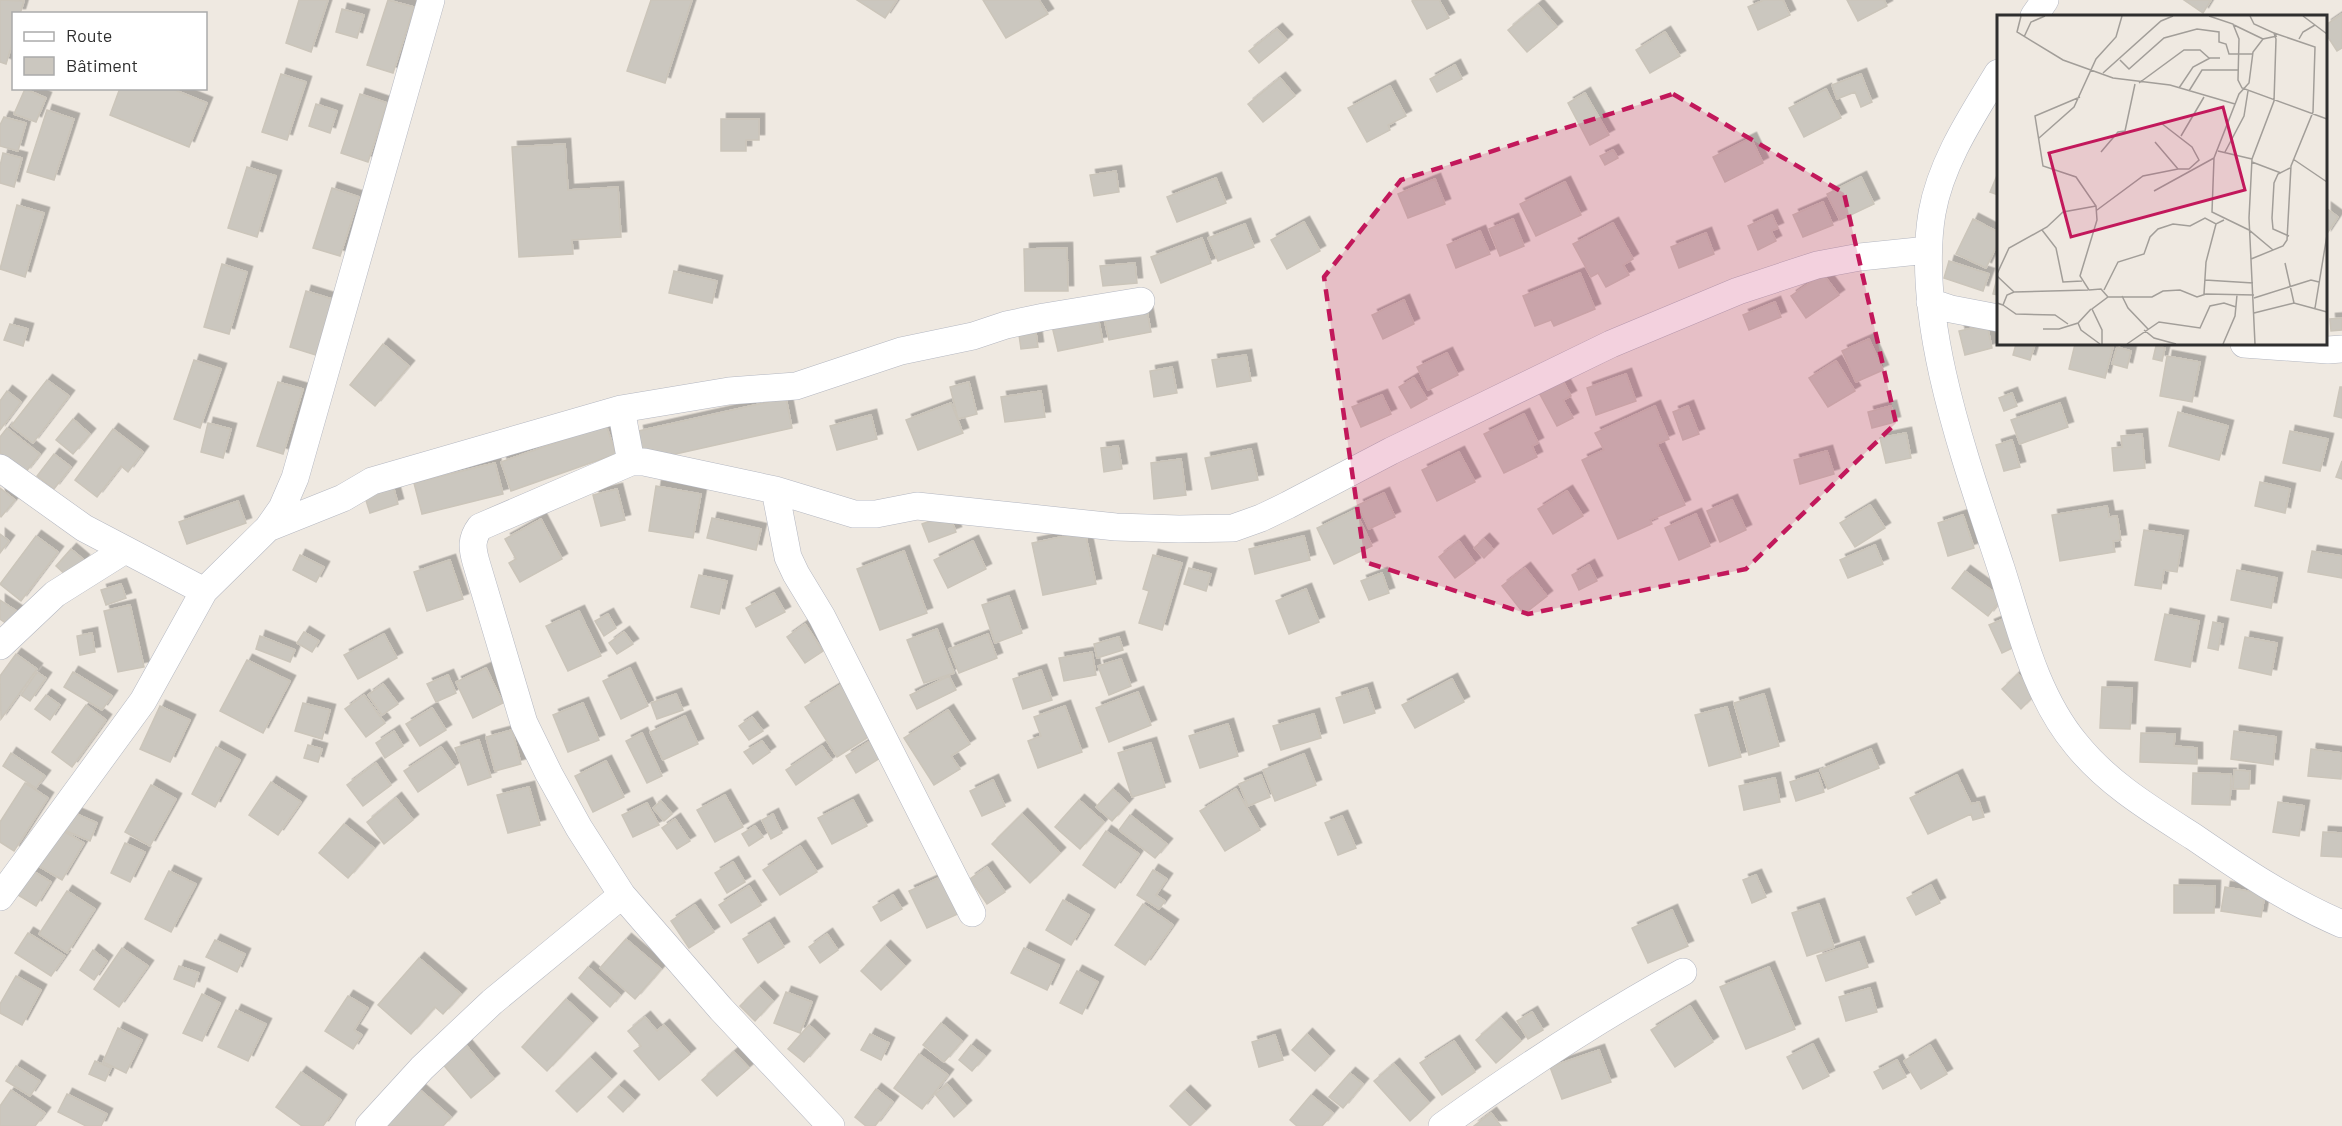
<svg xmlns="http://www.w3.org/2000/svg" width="2342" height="1126" font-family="Barlow,sans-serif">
<defs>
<filter id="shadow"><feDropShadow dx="5.5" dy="-5.5" stdDeviation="0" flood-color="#0004"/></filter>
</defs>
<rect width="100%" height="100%" fill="#efe9e1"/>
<path fill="#cbc7bf" stroke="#cbc5ba" stroke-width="1.5" filter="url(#shadow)" d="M0 0 24 1 20 14H14V38L6 64 0 62Z
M299 0H328L311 52 286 43Z
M388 0 414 7 393 73 367 65Z
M651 0H692L665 83 627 71Z
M857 0H897L885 18Z
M983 0H1039L1048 14 1006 38Z
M1414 0H1439L1449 18 1427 29 1412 1Z
M1764 0H1783L1790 15 1758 30 1748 7Z
M1847 0H1884L1887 6 1858 21Z
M2184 0H2211L2203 13Z
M1538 5 1557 27 1527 52 1508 30Z
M342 9 364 15 357 38 336 32Z
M2342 14V48L2337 51 2326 34V25Z
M1277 29 1287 40 1259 63 1249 51Z
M1665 32 1680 56 1650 73 1636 50Z
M1455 65 1462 79 1437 92 1430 79Z
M281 74 306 82 287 140 262 132Z
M1861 74 1872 102 1861 107 1855 92 1837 99 1832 85Z
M1280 78 1295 96 1263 122 1248 104Z
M1390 86 1406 116 1388 125 1390 130 1367 142 1348 108Z
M120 88H170L207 103 189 147 110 115Z
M25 89 46 98 36 122 14 114Z
M1826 89 1841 118 1804 137 1789 108Z
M1585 93 1609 135 1590 145 1568 103Z
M360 94 387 103 368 162 341 153Z
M316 104 337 111 330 133 309 126Z
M47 110 74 119 54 180 27 172Z
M4 117 26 123 18 151 0 146V125Z
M721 119H759V140H746V151H721Z
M1751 138 1763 163 1725 182 1713 157Z
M565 144 568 190 618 187 621 237 572 240 573 254 519 257 512 147Z
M1613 150 1618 158 1605 165 1600 156Z
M3 153 22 158 14 187 0 183V166Z
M247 167 276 176 257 237 228 228Z
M1116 171 1119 192 1094 196 1090 175Z
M1998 173V195L1990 192Z
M1861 177 1874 204 1840 220 1827 194Z
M1216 178 1226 203 1177 222 1167 197Z
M1435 179 1445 204 1408 218 1398 194Z
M1565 182 1581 215 1536 236 1520 204Z
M332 188 359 197 340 256 313 248Z
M1823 202 1833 225 1803 237 1793 215Z
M17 205 44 213 25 277 0 269Z
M2326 208 2338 217 2326 235Z
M1772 215 1778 228 1771 231 1776 241 1758 250 1748 226Z
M1513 219 1524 246 1500 256 1489 229Z
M1973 219 1998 232V243L1986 268 1956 254Z
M1304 222 1320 251 1287 269 1271 240Z
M1613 223 1633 259 1623 265 1629 275 1606 287 1598 273 1591 277 1573 244Z
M1245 224 1254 247 1218 261 1208 238Z
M1480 231 1490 254 1456 268 1447 245Z
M1706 233 1714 254 1679 268 1671 247Z
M1202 238 1211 263 1161 283 1151 257Z
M1067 248 1068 291H1025L1024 249Z
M1949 261 1989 274 1983 291 1944 278Z
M1135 263 1137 283 1103 286 1100 266Z
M222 264 247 272 229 334 204 327Z
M674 271 717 281 712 303 669 293Z
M1580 273 1595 309 1554 326 1551 320 1535 326 1523 296Z
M1823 274 1839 295 1806 318 1791 296Z
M1998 274V295L1993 294Z
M306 291 332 299 316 355 290 347Z
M1404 300 1414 324 1383 339 1372 315Z
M1775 302 1781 317 1749 330 1743 315Z
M1146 306 1151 332 1109 340 1103 314Z
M1098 317 1103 342 1058 351 1052 326Z
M2342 318V330L2331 331 2330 319Z
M10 324 28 329 23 346 4 340Z
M1987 325 1992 348 1965 355 1959 331Z
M1035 326 1038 347 1021 349 1018 328Z
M1869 339 1883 370 1856 382 1842 351Z
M383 344 409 366 375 406 350 385Z
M2016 344H2035L2030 360 2013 355Z
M2075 344H2097L2113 347 2105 378 2069 369Z
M2156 346 2165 348 2162 361 2153 359Z
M2117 347 2131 351 2127 368 2112 364Z
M1447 353 1458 375 1428 390 1417 367Z
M1246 355 1251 381 1217 387 1212 360Z
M2167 356 2200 362 2192 402 2160 396Z
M194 360 221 369 200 428 174 419Z
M1836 361 1855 391 1828 407 1809 378Z
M1172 367 1177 393 1154 397 1150 371Z
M1559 374 1571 396 1563 400 1573 418 1557 426 1536 387Z
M1626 374 1636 401 1596 415 1587 388Z
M1414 378 1427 399 1411 408 1399 387Z
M47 380 69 396 33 443 11 426Z
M278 382 303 389 283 454 257 446Z
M969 382 977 414 958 419 950 387Z
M2340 387H2342V418L2334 416Z
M7 391 21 402 0 430V401Z
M1041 391 1045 417 1005 422 1001 397Z
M2012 393 2017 406 2004 411 1999 398Z
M1382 395 1391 414 1361 427 1352 407Z
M786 398 792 428 644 461 638 431Z
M951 403 963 433 918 450 906 420Z
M2060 403 2068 427 2020 444 2011 420Z
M1655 406 1669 439 1657 444 1685 505 1650 520 1652 524 1618 539 1582 460 1604 450 1595 433Z
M1688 406 1699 434 1683 440 1673 412Z
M1891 406 1895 422 1872 428 1868 412Z
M2178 412 2228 426 2219 460 2169 446Z
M1524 414 1538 443 1532 446 1537 457 1504 473 1484 434Z
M871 415 877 439 837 450 830 426Z
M73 419 90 434 73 454 56 440Z
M208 423 231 429 223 458 201 452Z
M606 425 616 454 511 491 501 462Z
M7 428 40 454 25 473 0 453V437Z
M113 429 143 452 128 472 121 466 97 497 75 480Z
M2290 431 2328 439 2320 471 2283 463Z
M1906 433 1911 458 1886 463 1880 438Z
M2142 434 2145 468 2114 471 2112 448 2122 447 2121 436Z
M2012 440 2020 467 2004 471 1996 445Z
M1118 446 1122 469 1104 472 1101 448Z
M1251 449 1258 480 1212 489 1205 458Z
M1827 451 1834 474 1800 484 1794 460Z
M1459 452 1475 482 1437 501 1422 470Z
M54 454 71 467 54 489 37 476Z
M1181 459 1186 495 1154 499 1151 463Z
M2342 461V479L2336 477Z
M495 463 503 494 422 514 414 483Z
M392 482 398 504 370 513 363 491Z
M2260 482 2290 489 2285 513 2255 506Z
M656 486 701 494 693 538 649 531Z
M0 488 15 500 1 517 0 516Z
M617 489 625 520 601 526 593 495Z
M1567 491 1583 516 1553 534 1538 509Z
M1384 493 1395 517 1369 529 1358 505Z
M1732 500 1746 530 1720 542 1707 511Z
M238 501 246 523 187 544 179 522Z
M1870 505 1885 528 1855 547 1840 523Z
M2107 506 2109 517 2117 516 2121 540 2113 541 2115 552 2060 561 2052 515Z
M1355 510 1372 546 1334 564 1317 528Z
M949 514 956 532 929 542 922 524Z
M1696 514 1710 546 1679 560 1665 528Z
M1963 515 1974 548 1948 556 1938 523Z
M712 518 761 529 756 550 707 538Z
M541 519 562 559 520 582 509 563 516 559 505 539Z
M2144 530 2183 536 2177 572 2164 570 2161 589 2135 585Z
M1085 532 1096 584 1043 595 1032 543Z
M0 534 9 541 0 553Z
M36 536 58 552 21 601 0 584Z
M1304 536 1310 560 1255 574 1249 549Z
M1484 539 1493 549 1484 558 1474 548Z
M973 541 986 569 948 588 934 560Z
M1459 541 1475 563 1455 578 1439 557Z
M1875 545 1883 564 1848 578 1840 560Z
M71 549 84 560 69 578 56 566Z
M904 551 927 613 880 630 857 569Z
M2312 551 2342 556V578L2308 572Z
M300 555 324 567 316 582 293 570Z
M1153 555 1182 563 1162 630 1139 623 1149 591 1143 589Z
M450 560 463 599 427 611 414 572Z
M1589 565 1597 581 1579 590 1572 575Z
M1189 568 1211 574 1206 591 1184 584Z
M1525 568 1547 596 1524 614 1502 586Z
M2237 570 2277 578 2271 608 2231 600Z
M1965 571 2002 598 1988 616 1952 588Z
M1382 573 1389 593 1369 600 1361 581Z
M699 575 727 581 719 614 691 607Z
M121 584 126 598 106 605 101 590Z
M1306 589 1319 622 1289 634 1276 601Z
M774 593 785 612 756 627 746 608Z
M1009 596 1022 633 995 643 982 605Z
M0 600 18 612 10 626 0 619Z
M130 605 144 667 118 672 104 611Z
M579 611 601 656 568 671 546 626Z
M608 614 616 628 604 636 595 621Z
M2165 614 2199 621 2190 667 2155 660Z
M2006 618 2019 645 2002 653 1989 625Z
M2213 622 2223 624 2218 650 2208 648Z
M805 624 823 651 805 663 787 637Z
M937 629 954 673 924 683 907 640Z
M304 632 319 641 312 652 297 643Z
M624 632 633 644 617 654 609 643Z
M92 633 95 652 80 655 77 636Z
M384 634 397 658 358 679 344 655Z
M988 634 997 658 959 673 949 649Z
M260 636 295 650 290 662 256 649Z
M1119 637 1123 650 1097 658 1094 644Z
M2245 637 2277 643 2271 675 2239 668Z
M1092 652 1096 675 1064 681 1059 658Z
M16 654 37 669 1 719 0 676Z
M1121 659 1131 686 1109 695 1098 666Z
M247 660 290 681 263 733 220 711Z
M486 668 503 703 473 718 456 682Z
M630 668 648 706 621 719 603 681Z
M1041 670 1052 700 1023 709 1013 679Z
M37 672 46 678 30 701 21 695Z
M73 672 112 696 102 710 64 687Z
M2018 674 2036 694 2021 709 2002 689Z
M448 675 456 693 436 702 427 684Z
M949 676 956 690 917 709 910 695Z
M1452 679 1464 702 1415 728 1402 705Z
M847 681 878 731 837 757 805 707Z
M383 684 398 704 382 715 368 695Z
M2102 687 2132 688 2130 729 2100 728Z
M1367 688 1375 713 1344 723 1336 698Z
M1138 692 1151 725 1109 742 1096 708Z
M676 694 683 710 657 719 651 703Z
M1764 694 1779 746 1749 755 1734 703Z
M46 695 60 705 50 720 35 709Z
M364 695 385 723 366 737 345 709Z
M303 703 330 710 322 739 295 731Z
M583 703 599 740 568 752 553 715Z
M86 705 106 720 72 767 52 752Z
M160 706 190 720 170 762 140 749Z
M1065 706 1082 752 1038 768 1028 741 1041 736 1034 717Z
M1727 707 1741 757 1709 766 1695 715Z
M432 708 446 730 420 746 406 724Z
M948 710 970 744 951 756 960 769 934 785 904 738Z
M1314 714 1321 738 1281 750 1273 726Z
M685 716 698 744 663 760 650 732Z
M752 717 763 731 749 740 739 726Z
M1228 724 1238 756 1200 768 1189 736Z
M512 730 521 764 495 771 486 737Z
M394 731 403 746 385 758 376 743Z
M2234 731 2276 737 2273 765 2231 759Z
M642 733 662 776 647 783 626 741Z
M2141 733 2175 734 2174 746 2197 748V764L2140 762Z
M875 738 885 755 856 773 846 756Z
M479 740 491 777 468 785 455 748Z
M762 741 770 752 753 764 744 752Z
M1151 743 1165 787 1132 797 1118 753Z
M308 745 322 749 318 762 304 758Z
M822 746 832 760 796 785 786 770Z
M216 747 240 760 215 807 192 794Z
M441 747 455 767 418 792 404 771Z
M1871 749 1879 768 1828 789 1820 770Z
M2311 749 2342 753 2341 779 2308 776Z
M11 753 45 776 36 788 3 766Z
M1304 754 1316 785 1275 801 1263 770Z
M606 761 624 797 593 812 575 776Z
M376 763 391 785 363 806 347 785Z
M2234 770 2250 771 2249 789H2233Z
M1818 773 1824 792 1796 801 1790 782Z
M2193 773 2231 774 2230 805 2192 804Z
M1261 775 1270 797 1248 806 1239 784Z
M1957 775 1971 804 1979 802 1984 817 1973 820 1971 814 1928 834 1910 798Z
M1775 778 1780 802 1744 810 1739 786Z
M993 780 1005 806 982 816 970 791Z
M271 782 301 802 278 835 249 815Z
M25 783 48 798 14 851 0 842V822Z
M151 785 176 799 150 846 125 832Z
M529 787 540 825 508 833 497 795Z
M1113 789 1128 803 1112 821 1096 807Z
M1236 789 1260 830 1225 851 1200 811Z
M725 795 743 827 715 842 697 810Z
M396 798 413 820 384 844 367 822Z
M853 800 867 826 832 844 818 818Z
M1079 800 1104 822 1080 849 1055 827Z
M661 801 672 814 664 821 653 808Z
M2278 802 2304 806 2299 836 2273 832Z
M647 803 659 825 633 837 622 815Z
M72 812 97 823 90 841 64 830Z
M773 814 782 833 771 839 762 820Z
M1022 814 1060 853 1030 883 992 844Z
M1130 815 1167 844 1155 858 1119 830Z
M1342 816 1356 848 1338 855 1325 823Z
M675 819 690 841 677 849 662 828Z
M344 824 374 848 348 878 319 853Z
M755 826 763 837 749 846 742 834Z
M58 828 84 843 62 880 35 864Z
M1106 831 1139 854 1115 888 1083 865Z
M2323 832 2342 833V857L2321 856Z
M125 843 145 852 130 882 111 873Z
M800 846 817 872 780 895 763 870Z
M733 862 745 882 727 893 715 873Z
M987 867 1005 892 987 904 970 879Z
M1153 870 1167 879 1156 895 1165 901 1159 909 1137 895Z
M33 871 51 882 36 906 18 895Z
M169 871 196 884 171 932 145 919Z
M1756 875 1766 897 1752 903 1743 880Z
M943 876 960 913 927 928 909 891Z
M1931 885 1940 903 1916 915 1907 898Z
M2174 885 2215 886 2214 913H2174Z
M749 886 761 905 731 923 719 905Z
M2225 887 2265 894 2261 917 2221 911Z
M67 891 95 909 67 953 39 934Z
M893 895 902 909 881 921 873 907Z
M1063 900 1089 915 1071 945 1046 930Z
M1143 904 1173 925 1145 965 1115 945Z
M1819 904 1834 947 1807 956 1792 913Z
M695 905 714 932 689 948 671 921Z
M1672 910 1688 946 1648 963 1632 928Z
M769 923 784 947 758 963 743 939Z
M28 933 65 956 51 976 15 953Z
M827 934 838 950 820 963 809 947Z
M626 939 661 969 635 999 600 968Z
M215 940 245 954 237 972 206 957Z
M1859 942 1868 967 1826 981 1817 956Z
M885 946 905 966 881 990 861 971Z
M122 948 148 966 119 1007 94 989Z
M1024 948 1059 965 1047 990 1011 973Z
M93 950 107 961 94 980 80 970Z
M419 958 461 994 443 1014 435 1007 411 1034 378 1005Z
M179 966 199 973 194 987 174 979Z
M588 967 620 995 610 1007 579 978Z
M1769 967 1795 1029 1746 1049 1720 987Z
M1077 971 1098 982 1082 1014 1060 1003Z
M16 976 41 990 22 1025 0 1013V1004Z
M759 987 773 1001 755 1021 740 1006Z
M1870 988 1877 1012 1846 1021 1839 997Z
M786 992 812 1002 800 1033 774 1023Z
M202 994 220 1003 202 1041 183 1033Z
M348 996 368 1008 354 1030 362 1035 353 1049 325 1031Z
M566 999 592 1023 547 1071 522 1047Z
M1690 1006 1713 1042 1675 1067 1651 1030Z
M236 1010 266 1024 248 1061 218 1047Z
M1532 1012 1543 1030 1528 1039 1517 1021Z
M645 1017 657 1031 664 1025 690 1054 659 1080 634 1051 641 1046 628 1031Z
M1501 1018 1521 1041 1496 1063 1476 1040Z
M941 1023 962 1041 944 1062 923 1045Z
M809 1025 824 1039 804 1062 788 1049Z
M118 1028 142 1040 126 1073 103 1062Z
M870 1034 889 1043 881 1060 861 1050Z
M1307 1034 1329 1056 1315 1071 1292 1050Z
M1275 1035 1283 1060 1259 1067 1252 1042Z
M1454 1041 1475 1072 1442 1095 1420 1063Z
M465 1044 494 1079 471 1098 442 1063Z
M1813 1044 1829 1076 1803 1089 1787 1057Z
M971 1045 985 1056 972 1071 959 1060Z
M1930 1045 1947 1074 1921 1089 1904 1061Z
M1599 1050 1611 1082 1562 1099 1550 1067Z
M734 1052 749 1068 717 1096 702 1080Z
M919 1054 948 1075 922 1109 894 1088Z
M590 1058 611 1079 577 1112 556 1091Z
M1897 1060 1906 1077 1883 1089 1874 1072Z
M95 1061 111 1068 105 1081 89 1074Z
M1394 1064 1429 1103 1410 1121 1374 1081Z
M16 1066 40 1081 30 1096 6 1081Z
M301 1072 341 1100 323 1126H302L276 1107Z
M1350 1073 1363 1084 1343 1108 1329 1097Z
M947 1084 966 1106 954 1117 935 1094Z
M619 1086 634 1100 623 1112 608 1097Z
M419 1089 451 1117 443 1126H390L388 1125Z
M876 1089 893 1102 875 1126H866L855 1117Z
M11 1090 45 1113 35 1126H0V1106Z
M1185 1091 1205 1111 1190 1126 1170 1106Z
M67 1094 107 1114 101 1126H86L58 1112Z
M1311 1095 1333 1113 1322 1126H1297L1290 1120Z
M1491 1113 1501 1126H1474Z"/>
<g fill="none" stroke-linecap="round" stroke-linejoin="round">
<g stroke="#b4b7c1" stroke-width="28">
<path id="street" d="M2034 16 2045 0
M1998 73C1972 116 1941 162 1932 213 1914 322 1967 464 2001 568 2020 627 2035 695 2076 744 2108 784 2152 810 2194 837 2242 870 2288 901 2342 924
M1930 302 1951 309 1998 318
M2244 344 2328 350 2342 349
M621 409 631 462H644L775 490 788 557 796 574 822 617 972 913
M631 462 480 527C471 539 472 548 476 562L524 723 549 774 579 828 622 895 721 1009 831 1126
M0 468 84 528 204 591
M775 490 854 514H876L917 506 1116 527 1179 529 1233 528 1261 518 1288 505 1391 451 1611 344 1738 291 1817 265 1860 257 1928 250
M268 528 343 498 372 481 621 409 729 391 796 386 901 351 973 336 1006 325 1044 317 1141 301
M0 646 55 594 125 550
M0 897 143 701 204 591 268 528 282 508 295 478 431 0
M369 1126 422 1068 492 1002 622 895
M1442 1126C1520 1070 1599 1018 1683 972"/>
</g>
<use href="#street" stroke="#fff" stroke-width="27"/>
</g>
<path fill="#c2185b" fill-opacity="0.2" stroke="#c2185b" stroke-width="4.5" stroke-dasharray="12 8" stroke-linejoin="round" d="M1673 94 1844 193 1896 423 1746 569 1528 614 1365 562 1324 277 1401 180Z"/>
<g transform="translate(1997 15)">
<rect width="330" height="330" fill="#efe9e1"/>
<path fill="none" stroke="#a29e99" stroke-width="1.5" d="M24 1 20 17 66 45 116 63 173 70 238 89M212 1 236 9 242 24 241 65 245 73 330 104M253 1 257 9 277 18 279 24 277 86 255 144 252 203 258 329M306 1 330 19M237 10 266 24M27 22 34 7 48 1M302 24 306 17 318 10M123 45 132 54 167 23 200 14 222 17V27L229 29 232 39H256M106 58 164 6 176 1M142 68 187 35H203L212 43H223M182 73 196 52 213 43M192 76 205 55H241M83 82 38 101 46 151 79 162 99 191 100 205 83 261 92 275 104 274 111 282M164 108 195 132 202 145 192 154M184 121 207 82M42 123 77 92 99 44 119 22 125 1M158 127 181 154H192M221 136 255 144M104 137 121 117 128 116 138 69M228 137 247 101 251 76M296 144 330 167M255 147 284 158M157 176 217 143M100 195 146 161 181 154M45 215 59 233 66 267 85 266M292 221 276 214 275 203 277 168 281 159 293 153M276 235 252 215 215 197 217 143 242 79 252 68 256 37 266 24 280 21M254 244 286 231 290 225 294 151 316 97 318 32 277 18M288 248 297 288M0 259 12 233 50 212 66 197 99 191M0 261 17 277M208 265 256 268M107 275 121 247 147 239 153 222 161 214 176 209 193 211 208 203 219 209 227 205M207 279 209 247 219 209M125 281 131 293 151 314M257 283 314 265 322 267M0 288 6 290 10 280 17 277 91 275M6 290 19 299 58 300 71 309M318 293 330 220M257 298 297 288 330 297M81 308 84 315 103 329M46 314H62L81 308 94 294M147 315 157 323 179 329M105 329V315L95 294 111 282H155L166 276 183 275 200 282 209 279 257 280M130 329 162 307 203 313 213 291 227 288 239 292M226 329 238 301 240 280"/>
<path fill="#c2185b" fill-opacity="0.15" stroke="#c2185b" stroke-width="3" d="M226 92 248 175 74 222 52 138Z"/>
<rect width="330" height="330" fill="none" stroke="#2e2e2e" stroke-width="3"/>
</g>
<rect x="12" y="12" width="195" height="78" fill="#ffffff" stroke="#ababab" stroke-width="1.5"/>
<rect x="24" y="32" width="30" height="9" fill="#ffffff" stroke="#ababab" stroke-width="1.5"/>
<text x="66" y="42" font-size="18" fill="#2e2e2e">Route</text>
<rect x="24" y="57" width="30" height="18" fill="#cbc7bf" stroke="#ababab" stroke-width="1.5"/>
<text x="66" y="72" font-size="18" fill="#2e2e2e">Bâtiment</text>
</svg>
